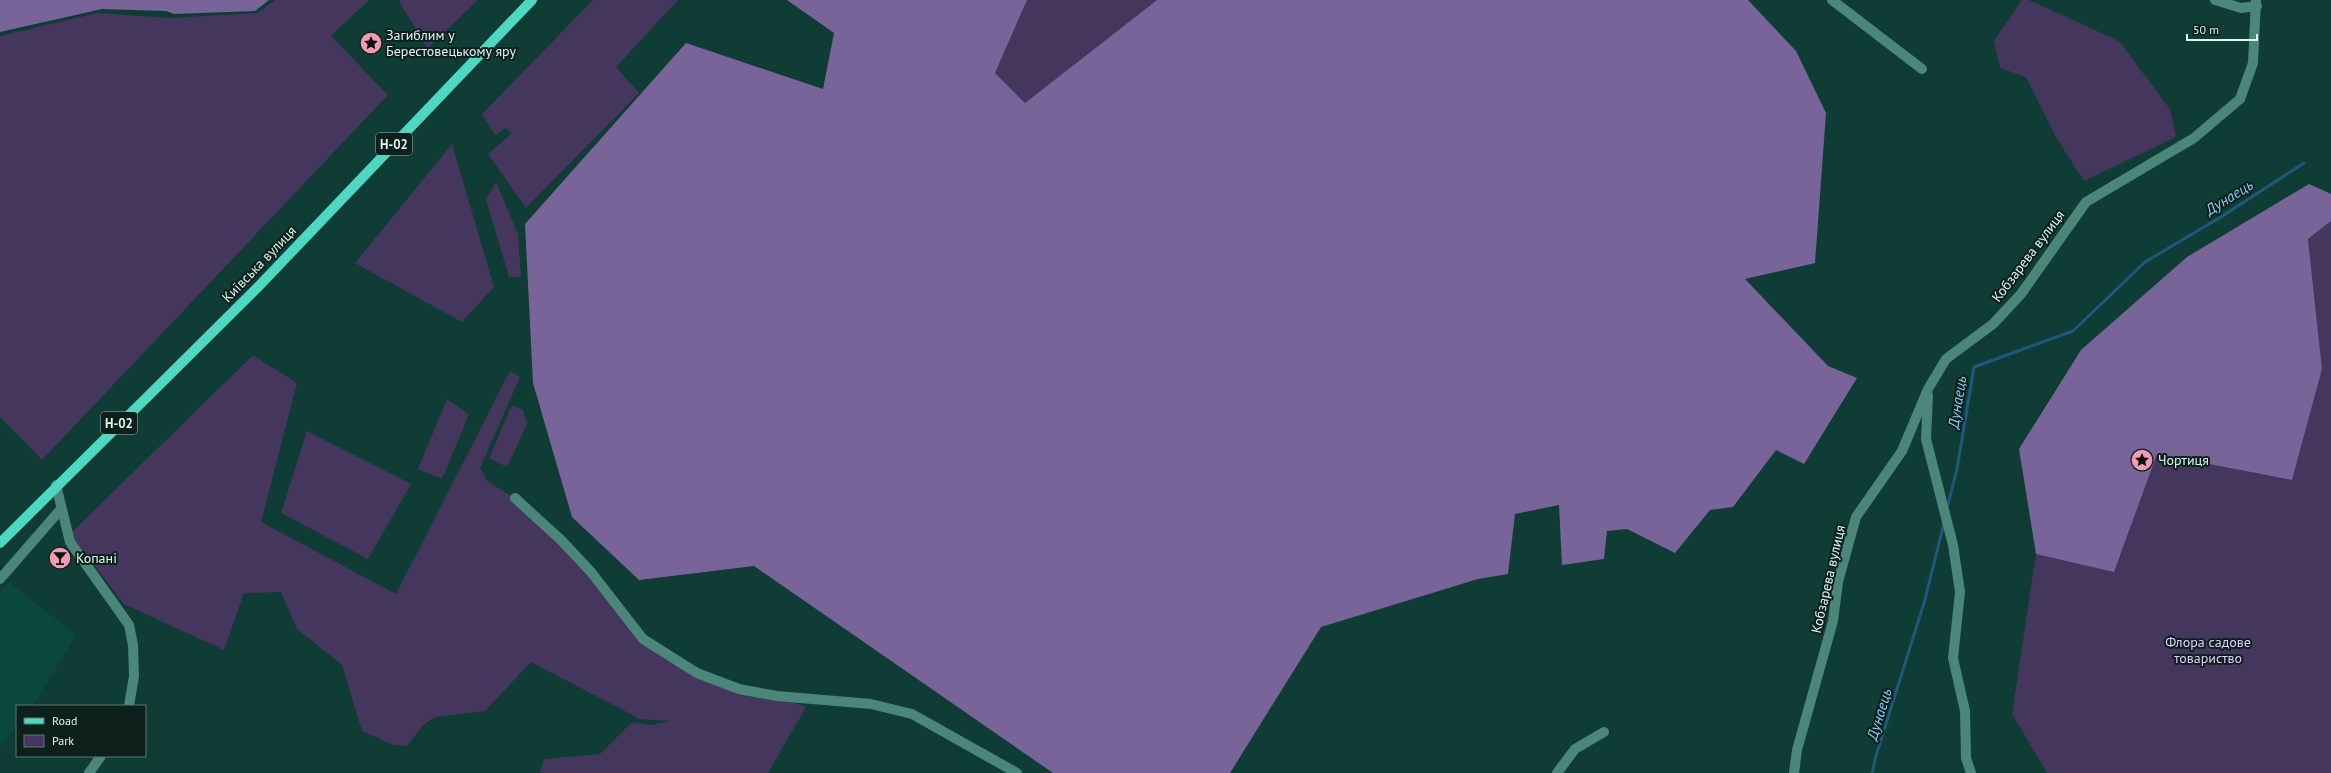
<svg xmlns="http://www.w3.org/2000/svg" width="2331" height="773" font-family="'PT Sans',sans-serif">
<rect width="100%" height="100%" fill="#0f3c35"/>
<path fill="#0a473e" d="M9 582 76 635 33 706H17V726L0 747V592Z"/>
<path fill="#45365d" d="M275 0H369L331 36 388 95 42 460 0 417V36L97 13 171 18 258 13Z
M399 0H478L427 49C420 31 407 18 399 0Z
M593 0H678L616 67 639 93 526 208 488 154 512 133 506 128 495 135 482 114Z
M1027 0H1157L1025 103 995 73Z
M2022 0H2029L2119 41 2170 109 2176 137 2084 181 2057 139 2026 77 2000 68 1994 41Z
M452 144 494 287 462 322 355 263Z
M496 182 518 234 521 277H509L486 199Z
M2331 221V773H2047L2012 714 2036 554 2114 571 2157 454 2292 480 2322 369 2308 239Z
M253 355 297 383 261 522 396 594 510 371 520 377 480 468 488 482 515 498 561 540 643 639 697 673 777 696 806 707 768 773H540L544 759 600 754 632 722 651 725 671 721 640 719 531 662 485 711 435 717 423 725 407 746 393 745 362 731 342 665 297 629 281 592 244 593 224 650 124 604 70 534Z
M447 399 469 414 442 479 418 469Z
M512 405 523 410 527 424 507 467 489 458Z
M307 431 411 484 368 559 281 513Z"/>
<path fill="#786499" d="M0 0H269L255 11 174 14 166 11 102 9 0 32Z
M787 0H1027L995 73 1025 103 1157 0H1748L1796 51 1826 113 1815 263 1745 279 1828 366 1857 378 1804 464 1776 450 1733 507 1710 510 1675 553 1627 529 1607 531 1604 559 1562 565 1559 505 1515 514 1508 574 1478 579 1321 627 1230 773H1053L754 566 639 580 572 517 533 383 525 224 686 43 823 89 834 33Z
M2309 184 2331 194V221L2308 239 2322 369 2292 480 2157 454 2114 572 2036 554 2019 449 2081 350 2187 257Z"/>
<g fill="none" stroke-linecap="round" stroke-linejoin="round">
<path stroke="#1f587c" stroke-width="3" d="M1947 508 1957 469 1974 367 2073 331 2145 262 2221 217 2304 163
M1872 773 1876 756 1924 603 1944 523"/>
<path stroke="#4b867b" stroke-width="10" d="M1832 0 1922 69
M2215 0 2241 8 2257 6
M1928 395 1926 439 1953 545 1960 592 1953 658 1965 711 1966 758 1971 773
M56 485 70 542 129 625 133 645 134 676 129 706
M515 498 561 540 591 572 643 639 697 673 739 689 777 696 871 704 912 714 1017 773
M0 579 61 509
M89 773 101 756
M1557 773 1575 749 1604 732
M1794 773 1797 750 1833 621 1838 582 1856 517 1902 451 1928 389 1946 359 1993 324 2021 294 2086 202 2194 138 2240 99 2253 63 2256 0"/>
<path stroke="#4ed8c2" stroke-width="10" d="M0 543 257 288 532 0"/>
</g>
<defs>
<g id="sight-disc" transform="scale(1.15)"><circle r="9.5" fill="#f19ab3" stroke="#0d201c"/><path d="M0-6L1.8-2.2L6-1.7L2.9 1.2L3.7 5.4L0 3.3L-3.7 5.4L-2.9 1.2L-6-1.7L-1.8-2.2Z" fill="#111"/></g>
<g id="bar-disc" transform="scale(1.15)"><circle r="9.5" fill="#f19ab3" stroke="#0d201c"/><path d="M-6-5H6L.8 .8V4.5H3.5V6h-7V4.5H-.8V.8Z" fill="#111"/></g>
</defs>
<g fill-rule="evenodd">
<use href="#sight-disc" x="371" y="43"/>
<use href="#sight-disc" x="2142" y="460"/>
<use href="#bar-disc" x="60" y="558"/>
</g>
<g text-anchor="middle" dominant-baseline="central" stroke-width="4" stroke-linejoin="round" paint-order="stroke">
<g fill="#0d201c" stroke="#9fb5b0" stroke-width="1">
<rect x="376" y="133" width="36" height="22" rx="3"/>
<rect x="101" y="412" width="36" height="22" rx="3"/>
</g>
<g font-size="13" font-weight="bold" fill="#def5f0">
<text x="394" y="144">Н-02</text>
<text x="119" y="423">Н-02</text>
</g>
<g font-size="14" fill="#def5f0" stroke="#0d201c" text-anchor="start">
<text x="386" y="35">Загиблим у<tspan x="386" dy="16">Берестовецькому яру</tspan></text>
<text x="2158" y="460">Чортиця</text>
<text x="76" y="558">Копані</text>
</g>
<g font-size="14" fill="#def5f0" stroke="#0d201c">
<text transform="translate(2028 256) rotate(-53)">Кобзарева вулиця</text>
<text transform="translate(259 264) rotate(-46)">Київська вулиця</text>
<text transform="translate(1828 579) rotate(-77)">Кобзарева вулиця</text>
</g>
<g font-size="14" fill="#dfcefe" stroke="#0d201c">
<text x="2208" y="642">Флора садове<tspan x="2208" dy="16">товариство</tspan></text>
</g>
<g font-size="15" font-style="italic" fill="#8ccbf8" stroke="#0d201c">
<text transform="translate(2229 197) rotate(-32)">Дунаець</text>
<text transform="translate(1957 402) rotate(-81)">Дунаець</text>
<text transform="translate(1879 714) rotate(-73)">Дунаець</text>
</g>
</g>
<rect x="16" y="705" width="130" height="52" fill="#0d201c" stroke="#617571"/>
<rect x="24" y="718" width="20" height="6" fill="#4ed8c2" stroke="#617571"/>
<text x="52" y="725" font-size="12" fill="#def5f0">Road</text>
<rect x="24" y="735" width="20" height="12" fill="#45365d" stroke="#617571"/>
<text x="52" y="745" font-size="12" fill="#def5f0">Park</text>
<path d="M2187 34v6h70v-6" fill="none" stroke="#def5f0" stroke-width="2"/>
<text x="2193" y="34" font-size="12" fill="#def5f0" stroke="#0d201c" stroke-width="3" paint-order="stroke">50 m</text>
</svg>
